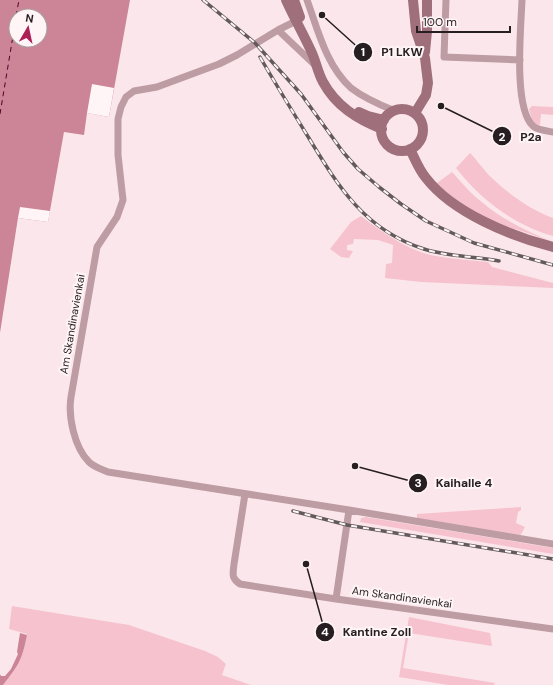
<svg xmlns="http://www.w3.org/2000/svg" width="553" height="685" font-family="'DM Sans',sans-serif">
<rect width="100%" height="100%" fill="#fff5f7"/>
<path fill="#fbe7eb" d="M130 0H553V685H250L222 675 226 664 217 657 30 610 27 635 20 633 19 653 11 669 5 676H0V333L20 207 50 211 64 132 87 113 114 87Z"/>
<path fill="#f6c2ce" d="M532 106 553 107V115L541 114 540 125 533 124 529 109Z
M470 153C478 161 484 171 493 179 510 195 531 210 553 218V236C514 225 481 200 456 168Z
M452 172C462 183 471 194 483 203 503 220 527 231 551 241L515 229 514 230 484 218 458 202 439 186 437 183Z
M361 216C382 232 410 252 436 256 453 259 471 260 488 262L492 267 553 283V288L421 282 385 278 386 264 392 263 393 245 378 240 354 239 353 244 347 245V250L353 251 349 258 341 257 330 249 351 222Z
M521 507V510L518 512 516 523 525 527 519 538 417 521V514Z
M366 517 553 548V554L360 522 361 518Z
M12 606 129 625 205 651 218 657 226 664 222 675 251 685H3C19 665 22 660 27 634L9 629Z
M409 617 490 633 492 646 409 633 403 668 495 683 494 685H448L399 677Z"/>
<path fill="#cc8497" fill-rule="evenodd" d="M0 0H130L109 117 87 113 84 135 64 132 48 222 18 218 0 333ZM16 16H40V40H16Z
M20 633 27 635C22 660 19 665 3 685H0V674L1 676H5L11 669 18 654 17 652Z"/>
<path fill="#fff5f7" d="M92 84 114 88 109 117 87 113Z
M20 207 50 211 48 222 18 218Z"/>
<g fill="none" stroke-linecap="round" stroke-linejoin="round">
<path stroke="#570027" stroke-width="1" stroke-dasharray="5 4" stroke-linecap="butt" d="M16 16 19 0
M0 114 16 18"/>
<path stroke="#bd9ca4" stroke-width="7" d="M307 0C318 30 326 65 351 88 364 98 380 105 395 111
M446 0 444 57 520 60
M522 0C521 27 513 108 533 126 537 130 547 131 553 132
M300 19 278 30 237 55 219 64 157 87 134 91 126 97 121 107 118 119V155L123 200 117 217 97 247 71 397C68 416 74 447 89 462 94 467 101 469 108 472L349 510
M278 30 317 67
M245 494 234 564C233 574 231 578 240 584L336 599
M553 544 349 510 336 599 553 629"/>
<path stroke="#9f707c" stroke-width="10" d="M286 0C294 18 304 35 312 53 316 62 318 73 323 82 336 106 357 119 382 129
M294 0 300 17
M413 0 416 31 425 58 428 83 426 95 415 113
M425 52 427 31V0
M381 130a21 21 0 1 1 42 0a21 21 0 1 1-42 0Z
M359 112 368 116 384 120
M410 149C415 159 419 170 426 178 453 213 511 236 553 247"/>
<g stroke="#635a5c" stroke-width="3.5">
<path id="rail" d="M203 0 255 43 301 94 343 152 358 169 379 187 401 204 426 221 474 243 553 265
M260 57C275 83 291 109 307 135 338 186 364 230 424 249 448 257 475 256 499 261
M293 511 347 525 553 559"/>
</g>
<use href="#rail" stroke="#fff5f7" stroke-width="2" stroke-dasharray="6" stroke-linecap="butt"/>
</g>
<g text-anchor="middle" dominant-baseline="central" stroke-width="4" stroke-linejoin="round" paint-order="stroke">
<g font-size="11" fill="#261e20" stroke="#fff5f7">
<text transform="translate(72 324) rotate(-80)">Am Skandinavienkai</text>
<text transform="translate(402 597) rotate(8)">Am Skandinavienkai</text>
</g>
</g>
<path fill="none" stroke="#261e20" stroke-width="1.5" d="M322 15L363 52M441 106L502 136M355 466L418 483M306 564L325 632"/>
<g fill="#261e20" stroke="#fff5f7" stroke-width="1.5">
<circle cx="322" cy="15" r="4"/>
<circle cx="441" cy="106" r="4"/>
<circle cx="355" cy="466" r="4"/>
<circle cx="306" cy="564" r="4"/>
<circle cx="363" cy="52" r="10"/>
<circle cx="502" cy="136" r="10"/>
<circle cx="418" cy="483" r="10"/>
<circle cx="325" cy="632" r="10"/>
</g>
<g font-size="12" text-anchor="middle" font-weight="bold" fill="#fff">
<text x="363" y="56">1</text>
<text x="502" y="141">2</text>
<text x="418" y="487">3</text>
<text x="325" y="636">4</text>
</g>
<g font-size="12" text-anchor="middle" font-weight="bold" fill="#261e20" stroke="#fff5f7" stroke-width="4" stroke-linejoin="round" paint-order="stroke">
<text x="402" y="56">P1 LKW</text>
<text x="531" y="141">P2a</text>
<text x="464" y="487">Kaihalle 4</text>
<text x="377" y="636">Kantine Zoll</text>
</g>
<g transform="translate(28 28) rotate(9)"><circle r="19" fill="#fff5f7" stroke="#a89fa1"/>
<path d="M0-3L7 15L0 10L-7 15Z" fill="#ac1e58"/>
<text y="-6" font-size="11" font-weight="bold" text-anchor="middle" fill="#261e20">N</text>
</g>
<path d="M417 26v6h93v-6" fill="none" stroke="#261e20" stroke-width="2"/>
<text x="423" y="26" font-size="12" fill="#261e20" stroke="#fff5f7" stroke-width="3" paint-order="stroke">100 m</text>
</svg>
